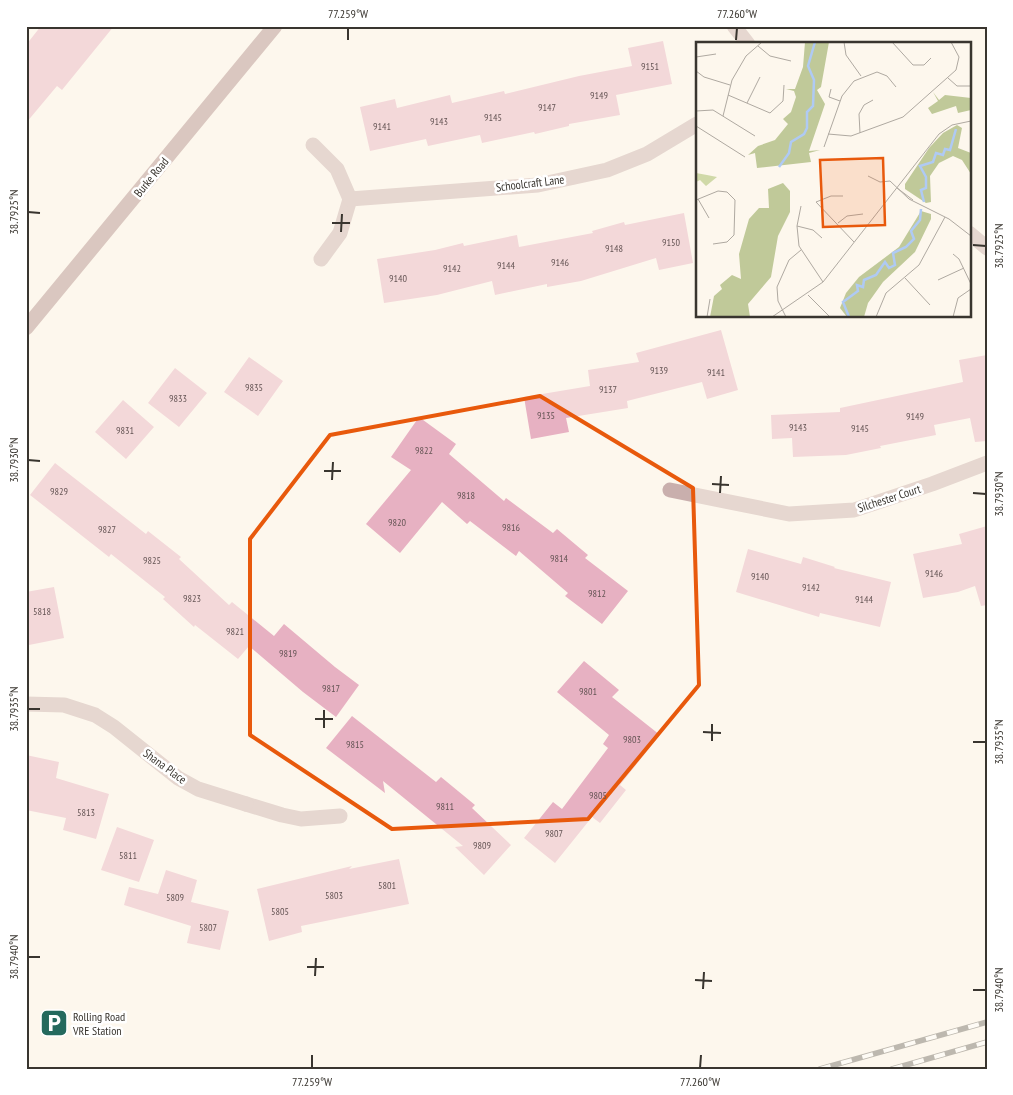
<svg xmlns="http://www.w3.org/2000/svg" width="1013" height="1095" font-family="'PT Sans Narrow',sans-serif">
<rect width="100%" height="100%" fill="#fdf7ed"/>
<path fill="#e7b1c2" d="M41 26H114L62 90 57 86 26 123V45Z
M663 41 672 84 616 95 620 115 569 124V126L535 134 534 132 482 143 480 135 428 146 426 139 370 151 360 107 395 99 397 108 450 95 452 103 504 91 505 94 579 76 632 66 628 48Z
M684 213 693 263 659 270 656 258 581 281 547 287V284L495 295 492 281 437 295 384 303 377 259 435 250 463 243 464 246 517 235 519 247 593 233 592 231 624 222 625 225Z
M721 330 738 390 707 399 702 382 627 401 628 408 566 418 569 432 531 439 524 397 590 386 588 370 639 362 636 353Z
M987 355V441L975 442 970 418 934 425 936 435 880 446 881 448 846 455 793 457 792 438 772 439 771 415 840 412V408L963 382 959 360Z
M249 357 283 381 258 416 224 392Z
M175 368 207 393 179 427 148 403Z
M123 400 154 427 126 459 95 432Z
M419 417 456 444 449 454 504 501 506 498 553 533 557 529 588 555 585 558 628 591 602 624 565 596 568 593 519 551 516 556 470 521 467 524 442 502 400 553 366 524 411 470 391 457Z
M55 463 146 534 148 531 181 557 179 559 229 605 232 602 274 636 284 624 335 667 359 685 336 717 303 692 249 646 238 659 195 625 194 627 163 599 165 597 111 554 109 557 30 495Z
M987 526V605L981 606 975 586 958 592 923 598 913 554 962 544 959 534Z
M748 549 801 564 803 557 835 567 834 568 891 582 880 627 820 613 819 617 736 592Z
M54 587 64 638 29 645 26 630V592Z
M584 661 619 690 612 697 660 735 620 785 626 790 600 823 592 817 555 863 524 838 553 802 562 809 608 748 603 744 609 735 557 692Z
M352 716 436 782 441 777 475 805 472 808 511 845 484 875 455 847 463 846 383 781 385 793 326 748Z
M26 755 59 762 56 778 109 794 96 839 63 830 66 818 26 810Z
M117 827 154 840 139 882 101 870Z
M399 859 409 904 301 926 302 932 269 941 257 889 352 866 349 869Z
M166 870 197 880 191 902 229 911 220 950 187 943 191 926 124 905 129 887 158 894Z"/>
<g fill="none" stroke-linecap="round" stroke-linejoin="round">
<path stroke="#c9afad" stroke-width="15" d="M313 145 337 169 350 199 340 233 321 259
M246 804 282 815 301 819 340 816"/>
<path stroke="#c9afad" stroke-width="15" d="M734 26 748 44
M350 199 538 185 607 170 647 154 697 124
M969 233 987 248
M670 490 789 514 854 510 932 484 987 463
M26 704 64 705 95 715 114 727 178 778 198 789 246 804"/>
<path stroke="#b08c89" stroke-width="15" d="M26 328 275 26"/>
<g stroke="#706b64" stroke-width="5.5">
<path id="rail" d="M820 1069 987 1022
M892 1069 987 1042"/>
</g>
<use href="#rail" stroke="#fff" stroke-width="4" stroke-dasharray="11" stroke-linecap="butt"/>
</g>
<path d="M0 0H1013V1095H0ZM540 396 693 488 699 685 588 819 392 829 250 735V539L330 435Z" fill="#fdf7ed" fill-opacity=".55" fill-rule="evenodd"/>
<path fill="none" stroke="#e8590c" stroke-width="4" stroke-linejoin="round" d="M540 396 693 488 699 685 588 819 392 829 250 735V539L330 435Z"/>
<path fill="none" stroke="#39352f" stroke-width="2" d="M348 40V28M736 40 737 28M28 212 40 213M332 223H350M341 232 342 214M973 245 986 246M28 460 40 461M324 471H341M332 480 333 462M712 484 729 485M720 493 721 476M973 493 986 494M28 709H40M315 719H333M324 728V710M703 732 721 733M712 741V724M973 742H986M28 957H40M307 967H324M315 976 316 958M695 980 712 981M703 989 704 972M973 990H986M312 1068V1055M700 1068 701 1055"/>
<defs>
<g id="parking-square" transform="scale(1.4375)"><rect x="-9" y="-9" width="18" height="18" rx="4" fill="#24695d" stroke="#fff"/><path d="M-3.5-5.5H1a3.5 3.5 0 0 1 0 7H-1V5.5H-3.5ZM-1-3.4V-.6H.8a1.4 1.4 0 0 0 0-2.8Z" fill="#fff"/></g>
</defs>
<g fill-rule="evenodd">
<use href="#parking-square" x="54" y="1023"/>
</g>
<g text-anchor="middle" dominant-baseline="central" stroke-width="5" stroke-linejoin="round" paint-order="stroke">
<g font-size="10" fill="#645454">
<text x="650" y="66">9151</text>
<text x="599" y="95">9149</text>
<text x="547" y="107">9147</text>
<text x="493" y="117">9145</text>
<text x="439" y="121">9143</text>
<text x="382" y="126">9141</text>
<text x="671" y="242">9150</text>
<text x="614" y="248">9148</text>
<text x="560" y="262">9146</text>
<text x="506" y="265">9144</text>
<text x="452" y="268">9142</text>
<text x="398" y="278">9140</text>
<text x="659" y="370">9139</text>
<text x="716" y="372">9141</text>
<text x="254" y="387">9835</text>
<text x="608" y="389">9137</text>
<text x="178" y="398">9833</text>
<text x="546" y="415">9135</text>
<text x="915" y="416">9149</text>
<text x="798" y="427">9143</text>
<text x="860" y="428">9145</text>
<text x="125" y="430">9831</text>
<text x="424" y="450">9822</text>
<text x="59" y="491">9829</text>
<text x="466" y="495">9818</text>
<text x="397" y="522">9820</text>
<text x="511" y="527">9816</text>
<text x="107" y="529">9827</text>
<text x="559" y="558">9814</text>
<text x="152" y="560">9825</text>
<text x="934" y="573">9146</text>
<text x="760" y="576">9140</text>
<text x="811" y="587">9142</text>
<text x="597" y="593">9812</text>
<text x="192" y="598">9823</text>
<text x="864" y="599">9144</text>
<text x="42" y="611">5818</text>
<text x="235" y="631">9821</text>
<text x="288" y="653">9819</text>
<text x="331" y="688">9817</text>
<text x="588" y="691">9801</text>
<text x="632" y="739">9803</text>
<text x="355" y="744">9815</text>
<text x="598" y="795">9805</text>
<text x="445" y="806">9811</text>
<text x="86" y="812">5813</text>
<text x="554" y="833">9807</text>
<text x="482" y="845">9809</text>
<text x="128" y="855">5811</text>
<text x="387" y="885">5801</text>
<text x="334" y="895">5803</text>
<text x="175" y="897">5809</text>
<text x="280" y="911">5805</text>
<text x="208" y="927">5807</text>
</g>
<g font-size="12" fill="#39352f" stroke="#fff">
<text transform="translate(151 177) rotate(-51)">Burke Road</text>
<text transform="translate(530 183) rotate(-7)">Schoolcraft Lane</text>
<text transform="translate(889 498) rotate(-18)">Silchester Court</text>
<text transform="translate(165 766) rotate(36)">Shana Place</text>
</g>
<g font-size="12" fill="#39352f" stroke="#fff" text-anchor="start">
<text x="73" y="1016">Rolling Road<tspan x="73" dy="14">VRE Station</tspan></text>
</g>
</g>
<g transform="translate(696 42)">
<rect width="275" height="275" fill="#fdf7ed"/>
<path d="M0 131 11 133 21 135 10 144 4 138 0 140Z" fill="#d0d9a8"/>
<path d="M109 0H133L125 45 121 48 129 62 113 109 124 108 113 111 115 120 61 126 59 111 52 113 62 104 79 98 92 82 87 77 95 70 100 55 98 49 90 47H99L107 25ZM237 50 243 58 249 53 275 56V68L262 71 260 64 236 72 232 66 242 59ZM261 83 266 86 262 106 275 111V132L266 118 257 114 243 121 234 134 235 160 230 161 209 147V142L233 106 247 91ZM87 141 94 149V170L82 194 75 235 52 262 54 275H14L18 254 26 247 24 243 36 233 45 237 43 212 53 177 63 166H73L72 147ZM225 169 235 172V177L219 210 187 240 172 261 168 275H151L144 266 150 251 163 235 203 205Z" fill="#c0c999"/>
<path fill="none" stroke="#afcaf4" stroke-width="2.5" d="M83 125 93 111 95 100 108 92 111 86V70L117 64 118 38 112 24 119 0M228 160 225 148 230 146V135L224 124 237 120 240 111 247 113 249 107 254 108 260 87M153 275 147 260 162 249 161 243 167 245 168 238 180 233 189 220 193 226 199 223 197 211 210 205 218 197 215 189 224 178 225 167"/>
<path fill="none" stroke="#afa9a1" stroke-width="1" d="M148 0 150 13 165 34M196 0 217 23H228L235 16M62 4 74 14 95 19M0 15 20 12M0 29 8 35 34 43M252 36 261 44H275M135 47 133 55 144 59M32 53 74 71 87 59 88 43M51 61 64 35M0 69 17 68 59 94M27 74 36 38 50 14 66 0M0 84 49 115M164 91 163 72 168 63 177 58M132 92 155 94 207 75 260 28 263 15 255 0M128 105 146 54 158 39 181 30 191 34 200 45M172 134 184 140 194 139 213 157 253 177 275 194M201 146 217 158M147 154H135L120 160 158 200M2 157 13 176M0 158 22 149 31 150 39 158 38 193 31 200 17 202M105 164 101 184 103 204 127 240M142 181 151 174 167 172M101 184 117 188 126 196M257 212 263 217 275 242M209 236 234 263M242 238 268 226M112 253 134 275M11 275 14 257M76 275 127 240 243 92 256 83 275 79M90 275 82 259 81 245 93 218 105 208M180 275 190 251 223 223 249 175M257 275 262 256 275 247"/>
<path fill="#e8590c" fill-opacity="0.15" stroke="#e8590c" stroke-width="2.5" d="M187 116 189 183 127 185 124 118Z"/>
<rect width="275" height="275" fill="none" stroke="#39352f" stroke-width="2.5"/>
</g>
<rect width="1013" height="1095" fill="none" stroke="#ffffff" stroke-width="55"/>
<rect x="28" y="28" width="958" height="1040" fill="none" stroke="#39352f" stroke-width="2"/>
<g font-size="12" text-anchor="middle" fill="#39352f">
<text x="348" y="18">77.259°W</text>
<text x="737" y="18">77.260°W</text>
<text transform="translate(14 212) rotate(-90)" y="4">38.7925°N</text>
<text transform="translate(999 246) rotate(-90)" y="4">38.7925°N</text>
<text transform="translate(14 460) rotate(-90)" y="4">38.7930°N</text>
<text transform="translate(999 494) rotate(-90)" y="4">38.7930°N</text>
<text transform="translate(14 709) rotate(-90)" y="4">38.7935°N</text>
<text transform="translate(999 742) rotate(-90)" y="4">38.7935°N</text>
<text transform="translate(14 957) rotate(-90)" y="4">38.7940°N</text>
<text transform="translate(999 990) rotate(-90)" y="4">38.7940°N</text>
<text x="312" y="1086">77.259°W</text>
<text x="700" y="1086">77.260°W</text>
</g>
</svg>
